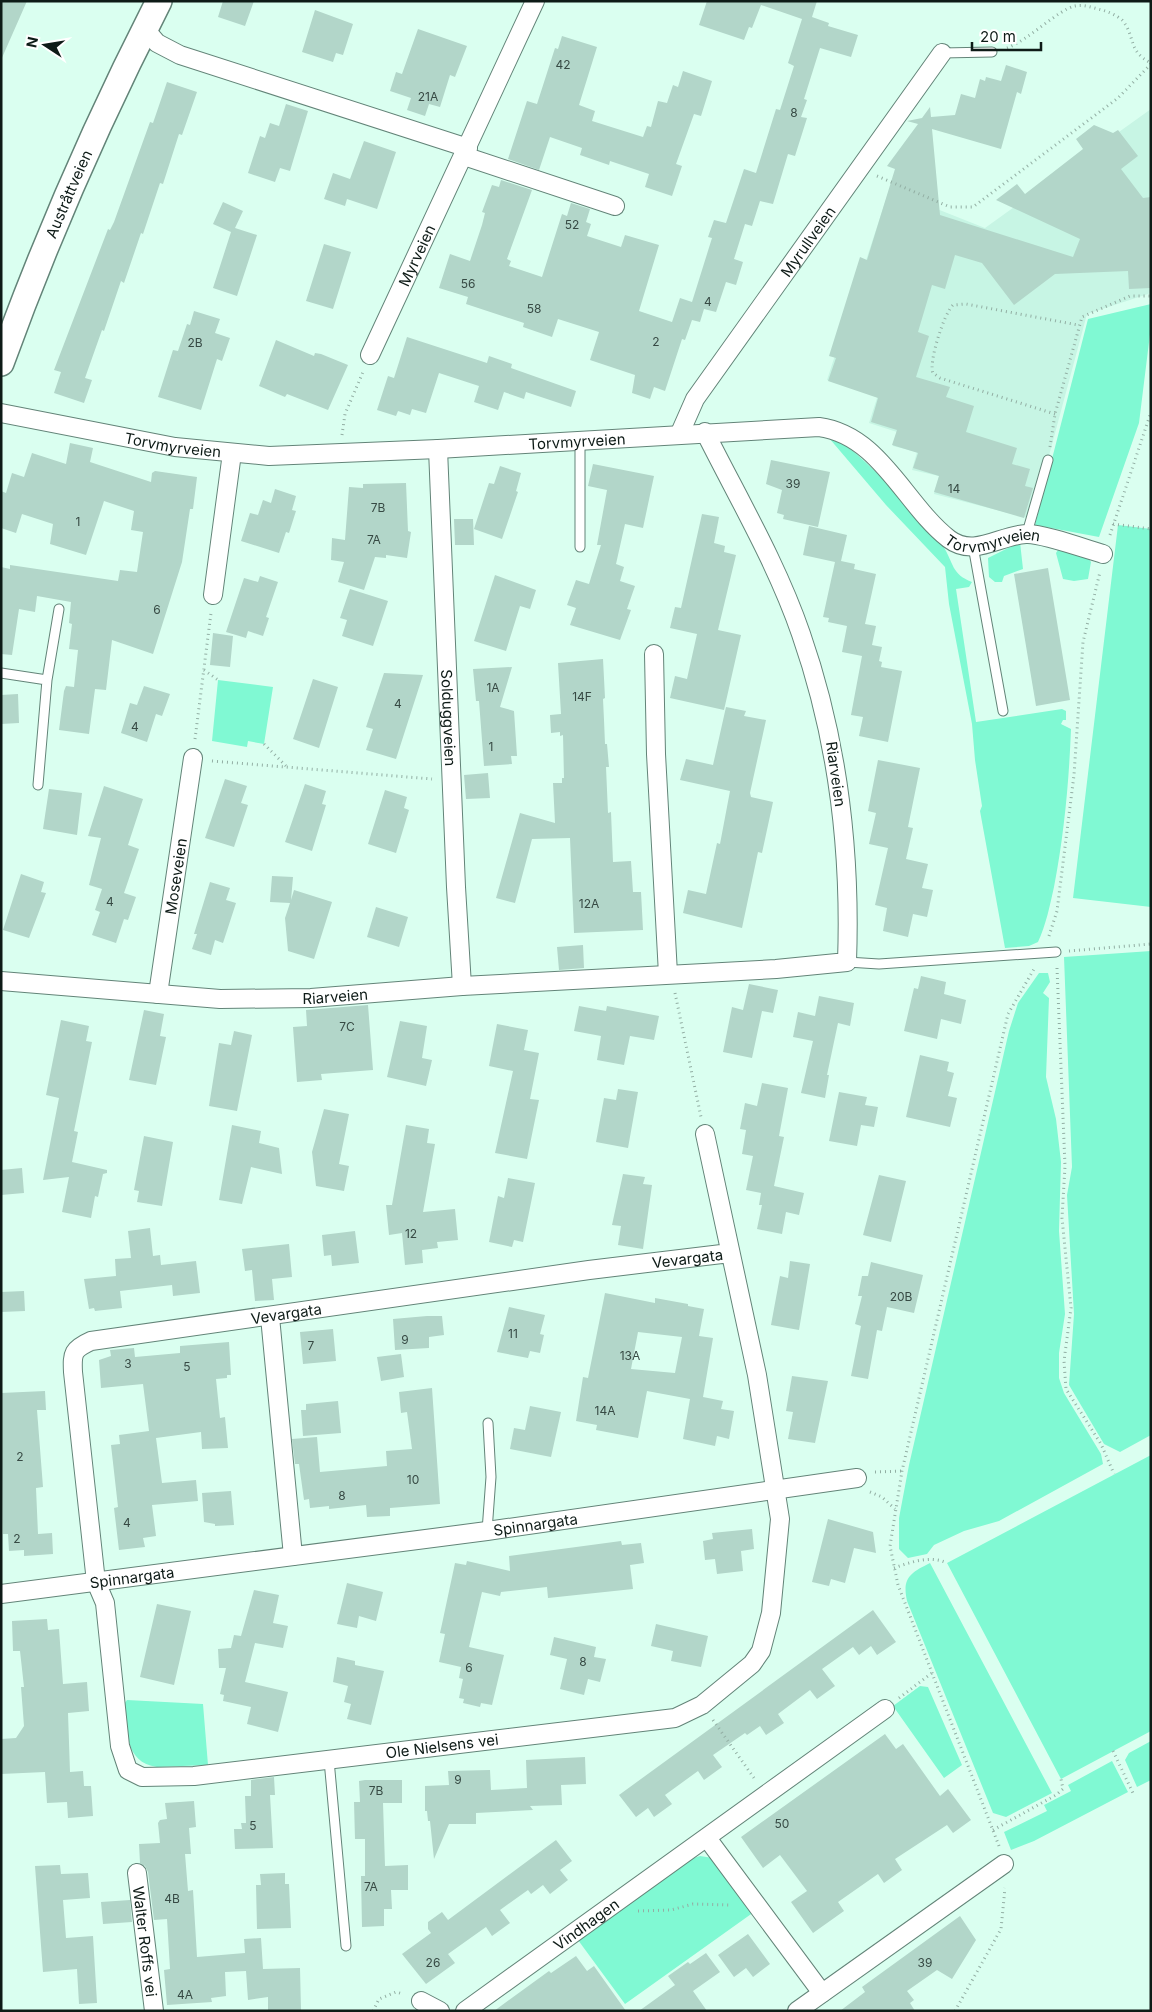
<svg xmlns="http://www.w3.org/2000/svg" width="1152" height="2012" font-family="Inter,sans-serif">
<rect width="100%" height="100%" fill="#dafff0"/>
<path fill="#c7f5e4" d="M1151 109V293L1087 314 1032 519 934 494 939 476 912 470 917 452 893 446 897 432 869 423 878 395 827 380 889 190 985 228Z"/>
<path fill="#80f9d3" d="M1151 304V326L1139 423 1099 537 1035 525 1088 319Z
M829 438C856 441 921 523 943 546 954 563 951 574 972 582L969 587 956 589 976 722 1062 709 1066 711V720H1063L1061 724 1071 729C1069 782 1064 835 1054 887 1050 905 1046 925 1038 942L1029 946 1005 948 980 811 982 806 975 760 972 724 949 604 945 567 886 505Z
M1118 525 1151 529V907L1073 898Z
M1020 542 1023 569 1004 576 1002 582H995L989 577 988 558Z
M1058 550 1086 555 1091 562 1088 579 1074 581 1063 579 1056 553Z
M218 680 273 687 264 744 248 741 247 747 212 741Z
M1151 951V1435L1120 1452 1104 1444 1069 1385 1074 1314 1067 1195 1072 1167 1064 957Z
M1039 973H1048L1050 982 1043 993 1049 998 1046 1077 1056 1119 1061 1162 1059 1231 1065 1314 1059 1353V1378L1064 1393 1101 1454 1103 1464 999 1521 964 1531 934 1545 927 1554 908 1558 899 1549V1518L909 1465 1009 1031 1018 1003Z
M1151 1455V1731L1061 1779 947 1563Z
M930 1563 1052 1793 1006 1817 993 1813 907 1601C902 1578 910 1573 930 1563Z
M920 1686 928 1687 962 1765 944 1778 893 1706Z
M127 1700 203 1704 208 1765 157 1767C124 1762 128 1731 124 1704Z
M1151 1741V1780L1137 1787 1125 1760 1129 1753Z
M1112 1761 1128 1792 1034 1841 1011 1850 1004 1832 1047 1811 1044 1805 1071 1791 1068 1785Z
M700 1856 713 1858 754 1912 625 2004 578 1940 688 1860Z"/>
<path fill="#b2d6c9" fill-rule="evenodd" d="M1 1H27L1 60Z
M223 1H254L245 26 218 17Z
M707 1H817L812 17 829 23 828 26 858 35 851 57 820 48 804 99 807 100 801 117 807 118 795 156 788 154 773 204 760 201 752 226 745 224 734 259 743 262 736 285 726 282 716 312 704 309 700 322 692 320 685 340 682 339 665 391 654 387 650 399 632 393 635 375 590 360 599 332 558 319 552 337 523 327 524 323 466 304 468 297 439 288 450 254 470 261 482 225 485 213 482 212 492 185 499 187 501 180 532 190 507 259 511 261 509 266 542 277 562 214 567 216 571 203 590 209 586 222 591 224 587 236 621 247 625 235 659 245 639 311 672 322 680 298 692 302 712 238 708 237 714 220 726 223 744 169 756 173 776 109 780 110 794 66 788 63 802 19 761 5 752 28 749 27 744 40 699 25Z
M315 10 353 24 343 55 336 53 333 62 302 52Z
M418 29 467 46 455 77 450 75 440 107 429 104 425 116 407 110 411 98 390 91 396 72 402 74Z
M562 36 597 47 579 105 595 111 592 121 643 137 647 126 651 127 658 101 667 103 673 85 678 87 683 71 712 81 701 116 694 114 676 164 682 166 672 196 645 187 649 174 610 161 609 165 580 155 582 148 550 137 539 170 508 159 527 101 537 104 555 48 558 49Z
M1006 65 1027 72 1021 94 1017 92 1001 149 932 129 940 215 1073 257 1080 239 996 200 1017 184 1025 194 1083 149 1076 139 1094 125 1113 133 1118 130 1138 156 1121 169 1143 198 1151 197V288L1129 289 1128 271 1055 274 1014 305 982 263 955 255 945 289 932 285 918 332 929 336 916 377 950 387 946 397 974 406 966 432 1017 448 1012 464 1030 469 1025 486 1033 488 1024 518 934 492 939 476 913 468 918 453 892 445 897 430 871 422 878 398 828 381 836 358 829 356 860 257 867 260 895 169 887 166 918 124 907 121 922 118 930 107 931 117 955 115 961 94 975 98 980 79 985 81 986 77 1001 81Z
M167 82 197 92 182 135 179 134 163 184 160 183 143 234 141 233 124 283 121 281 104 331 102 330 85 378 92 380 84 403 54 393 61 372 54 370 108 229 110 230 114 222 150 122 153 123Z
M286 104 308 111 290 171 280 168 275 182 248 173 260 136 265 138 270 123 279 126Z
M364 141 396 152 377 209 347 199 345 206 324 199 333 173 350 179Z
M223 202 243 211 235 228 257 235 237 296 213 288 231 232 213 224Z
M324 244 351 252 333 309 306 301Z
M194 311 220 319 215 333 230 338 222 361 217 359 201 410 158 397 173 350 178 351 187 324 190 325Z
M407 337 487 363 489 356 512 364 511 368 576 391 571 407 526 392 524 399 504 392 498 410 474 402 479 386 439 373 426 413 412 409 410 415 398 411 396 416 377 410 388 376 394 378Z
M276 340 314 356 315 353 321 354 348 365 328 410 287 394 285 397 259 386Z
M70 443 93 448 90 462 151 482 152 473 155 471 197 477 193 509H190L182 562 153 654 112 640 106 690 95 689 89 734 59 730 64 691 66 686 74 687 78 650 69 649 72 624 69 623 71 602 37 596 35 612 19 609 12 655 1 654V567L10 569V565L118 581 120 570 137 572 143 532 131 530 134 511 104 501 86 555 50 544 53 524 22 514 16 533 1 528V491L6 493 12 473 24 477 32 453 66 464Z
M771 460 830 472 818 527 783 519 784 515 777 513 782 490 766 484Z
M593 464 654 476 643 528 625 524 616 564 624 567 620 581 635 586 627 609 631 610 620 640 570 625 576 608 567 605 576 580 589 584 601 545H597L607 490 588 486Z
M500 466 521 473 516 491 518 492 502 539 474 529 489 483 494 484Z
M406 483 408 531 411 532 407 558 386 555V558L375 557 364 590 338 582 344 562 331 560 332 538 345 540 349 487 363 488V484Z
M275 489 296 496 292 510 296 511 289 533 286 532 279 553 241 541 250 513 258 515 263 500 271 503Z
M702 514 719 517 714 543 725 546 724 552 736 555 718 630 741 635 724 710 670 698 675 676 687 679 697 634 670 628 675 607 681 608Z
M454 519H473L474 545H455Z
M809 526 847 535 841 561 855 564 854 569 876 574 865 624 876 626 872 645 882 647 879 661 882 662 881 667 902 671 888 742 859 736 863 717 851 715 862 656 842 652 847 626 828 622 829 618 823 617 835 562 803 555Z
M1048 568 1070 700 1036 706 1014 574Z
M495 575 536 590 530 609 520 606 506 651 474 641Z
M260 576 278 582 266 617 269 618 263 636 248 631 246 638 226 632 244 578 258 582Z
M350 589 388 601 373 646 342 636 347 620 340 618Z
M213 633 233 636 230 667 210 665Z
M603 659 605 698 603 699 604 720 605 744H607L609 767H606L608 813 611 812 613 862 631 861 633 892H641L643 930 574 933 570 838 532 839 515 903 496 898 520 813 555 823 553 783H562V778H564L563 735 560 736V732L551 733 550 715 561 714 558 663Z
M512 667 500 707 514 711 517 756H511L512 764 484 766 479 701H476L473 669Z
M384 673 423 675 396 759 366 750 373 729 366 727Z
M313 679 338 687 319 748 293 739Z
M144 686 170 694 162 716 156 714 147 742 121 733 130 703 137 705Z
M18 694 19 723 1 724V695Z
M726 707 746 711 744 716 766 720 750 793 751 797 773 802 762 853 758 852 742 928 683 913 688 890 706 894 717 843 720 844 730 791 680 780 686 759 713 765Z
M878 760 920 768 908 827 913 828 906 859 928 864 922 888 933 890 927 917 913 914 908 937 883 931 887 908 875 905 888 848 869 844 876 813 868 811Z
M488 773 490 798 466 799 464 775Z
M225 779 247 786 241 803 248 805 234 847 205 838Z
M305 784 326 791 322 804 326 805 312 851 285 842Z
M104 786 143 799 128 845 139 849 124 893 136 897 128 920 124 919 116 943 92 935 100 912 95 910 102 889 89 885 101 838 88 836Z
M49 789 82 793 77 835 43 829Z
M385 790 407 797 404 808 409 810 396 853 368 844Z
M21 874 44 882 41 892 46 893 29 938 3 930Z
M272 876 293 877 291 900 294 890 332 902 314 959 288 951 285 918 290 903 270 902Z
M210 882 230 888 226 900 236 903 223 943 215 940 211 955 192 949 197 934H194Z
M376 907 408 917 399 947 367 937Z
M583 945 584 968 559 970 557 947Z
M921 976 946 982 944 994 966 1000 961 1024 941 1019 937 1039 904 1031 914 988 918 989Z
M749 984 778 990 773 1013 762 1011 752 1058 723 1052 732 1007 743 1010Z
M819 996 854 1003 850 1026 838 1023 827 1075H829L825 1098 801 1093 813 1041 793 1037 798 1012 815 1016Z
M368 1005 373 1070 321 1074 322 1080 297 1082 293 1027 307 1026 306 1010Z
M579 1006 606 1011 607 1006 659 1016 654 1040 630 1036 624 1065 597 1060 601 1036 574 1031Z
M144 1010 164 1014 160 1036 166 1037 156 1085 129 1080Z
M61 1020 89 1026 86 1041 92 1042 74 1131 78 1132 72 1162 107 1170V1173L103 1174 98 1197 95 1196 91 1218 62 1212 69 1177 43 1180 59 1098 46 1095Z
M400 1021 427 1026 422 1058 432 1060 426 1086 387 1077Z
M497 1024 528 1030 524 1050 539 1053 530 1099 539 1100 527 1159 495 1153 513 1071 489 1066Z
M234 1031 252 1035 237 1111 209 1106 219 1043 231 1045Z
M920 1055 949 1062 947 1071 954 1073 948 1096 957 1098 950 1127 906 1117Z
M762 1083 788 1088 779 1136 784 1137 774 1186 804 1193 799 1215 786 1212 782 1234 757 1229 762 1205H759L761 1193 746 1190 753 1156 742 1154 746 1130 740 1129 745 1103 757 1106Z
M618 1089 638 1092 628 1148 596 1142 604 1098 616 1100Z
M839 1092 867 1097 865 1105 878 1107 874 1127 861 1125 857 1146 829 1141Z
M324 1109 349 1114 339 1164 349 1166 344 1191 316 1186 312 1152Z
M232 1125 261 1131 259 1143 279 1148 282 1174 251 1167 242 1204 219 1200Z
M406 1125 429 1129 427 1143 435 1144 423 1212 455 1209 458 1240 437 1242 438 1248 422 1250 423 1263 405 1265 402 1233 389 1235 386 1205H392Z
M144 1136 173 1142 162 1206 137 1202 139 1191 134 1190Z
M22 1168 24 1193 1 1195V1170Z
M623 1174 645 1177 643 1184 652 1185 643 1249 618 1245 621 1226 612 1225Z
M879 1175 906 1181 891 1242 863 1235Z
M508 1178 535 1183 523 1242 514 1240 512 1247 489 1242 498 1196 504 1198Z
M150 1228 153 1256 160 1255 161 1265 196 1261 200 1293 173 1296 172 1285 120 1291 122 1308 95 1311 94 1308 89 1309 84 1279 116 1276 115 1259 131 1258 128 1231Z
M355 1231 359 1263 332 1266 331 1255 324 1256 322 1235Z
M289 1244 292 1277 272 1279 274 1300 255 1301 252 1270 245 1271 242 1249Z
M790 1261 810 1264 799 1330 771 1325 780 1276 788 1278Z
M871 1262 923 1275 914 1313 887 1307 882 1331 877 1330 868 1379 851 1376 861 1326 855 1324 862 1296H858L862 1276H868Z
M24 1291 25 1311 1 1312V1292Z
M605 1293 655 1303V1298L688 1304V1306L704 1309 699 1336 713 1338 703 1397 723 1401 721 1409 734 1411 729 1439 717 1436 715 1446 683 1439 690 1399 647 1391 638 1438 596 1430 597 1425 576 1421 583 1377 588 1378ZM638 1332 682 1337 675 1373 631 1369Z
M509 1307 545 1315 540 1334 544 1335 540 1353 530 1351 528 1358 497 1352Z
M427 1316H442L444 1335 429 1337V1348L395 1350 393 1319Z
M333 1329 336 1361 303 1364 300 1332Z
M229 1342 231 1375H227V1378L216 1379 220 1418 225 1417 228 1448 202 1449 201 1432 156 1438 162 1483 196 1480 198 1501 152 1505 156 1536 143 1538 145 1547 119 1550 114 1508 118 1507 111 1445 120 1444 119 1435 149 1431 143 1384 101 1388 99 1360 111 1356 110 1350 134 1348 135 1357 180 1353V1346Z
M401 1354 404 1377 381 1381 377 1357Z
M792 1376 828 1381 815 1443 788 1439 793 1412 786 1411Z
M432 1388 440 1504 390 1508V1516L367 1517 366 1505 329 1509V1506L310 1508 309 1499 304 1500 299 1464H295L292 1439 317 1437 320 1472 387 1466 386 1451 412 1449 407 1412 401 1413 399 1392Z
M45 1391 46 1410H37L43 1487 36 1488 38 1534 52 1533 53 1554 24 1556V1550L9 1551 8 1534H3L1 1393Z
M338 1401 341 1433 303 1436 301 1410H306V1404Z
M530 1406 561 1412 551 1457 510 1449 514 1428 525 1430Z
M231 1491 234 1525 215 1526V1524L204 1522 202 1493Z
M828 1519 873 1532 876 1553 854 1548 845 1583 831 1579 829 1586 812 1582Z
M752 1529 754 1549 741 1551 743 1571 717 1574 715 1559 705 1560 703 1541 713 1539 712 1533Z
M621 1541 622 1545 641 1543 644 1563 630 1565 633 1589 548 1598 547 1587 501 1592 500 1596 482 1592 469 1647 504 1655 492 1705 481 1703 480 1707 463 1703 464 1699 459 1698 463 1679 459 1678 461 1667 439 1662 445 1634 440 1633 442 1624 455 1563 466 1565 467 1561 510 1571 509 1556Z
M347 1583 383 1592 376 1621 359 1616 357 1628 337 1624Z
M254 1590 279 1595 273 1623 288 1626 283 1648 255 1643 245 1682 288 1692 278 1732 247 1724 251 1707 223 1701 224 1695 220 1694 226 1668H219L218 1649 231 1648 234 1635 241 1636Z
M157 1604 191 1611 174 1685 140 1677Z
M873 1610 896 1642 877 1655 871 1646 859 1655 853 1647 822 1669 835 1686 817 1699 810 1690 778 1714 784 1723 766 1735 760 1726 747 1735 745 1733 713 1755 722 1767 704 1780 698 1771 665 1795 672 1804 654 1817 648 1808 636 1817 619 1795Z
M47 1619 48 1630 59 1629 63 1684 87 1682 89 1711 68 1713 70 1772 83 1771 84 1786H91L93 1816 68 1818 67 1802 47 1803 45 1772 1 1774V1739L16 1738 24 1726 21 1687H24L20 1651H13L12 1621Z
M656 1624 708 1636 701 1667 671 1661 673 1651 651 1646Z
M554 1637 596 1647 594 1657 606 1659 600 1682 588 1679 584 1695 560 1689 567 1659 550 1655Z
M337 1657 355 1661V1665L384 1671 371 1725 347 1719 351 1704 344 1702 348 1686 333 1682Z
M885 1734 896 1749 903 1744 940 1796 948 1789 971 1820 953 1833 947 1825 895 1859 902 1870 884 1883 878 1874 838 1902 844 1911 813 1933 791 1902 807 1891 780 1855 763 1868 741 1837Z
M585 1757 586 1784 561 1785 562 1805 530 1806 533 1810 476 1813V1824H449L434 1859 430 1821H428L427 1811H425V1786L449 1785 448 1771 490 1770 491 1790 527 1788 526 1760Z
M274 1777 275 1795H270L273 1848 235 1849 234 1829H242L241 1823H246L245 1796H251V1780Z
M365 1780H402V1803H383L385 1866 408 1865V1890H391L392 1909H384V1926L362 1927 361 1876H365V1839H355L354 1802H360L359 1781Z
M194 1801 196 1827 189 1828 191 1854H185L188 1891 193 1890 197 1957 245 1953 244 1939 261 1938 263 1969 300 1968 301 2011H268V1997L248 2000 246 1971 225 1972 226 1996 211 1998 212 2002 167 2005 164 1970 170 1969 167 1919 154 1920 148 1872 145 1866 140 1863 139 1844 160 1843 158 1823 160 1820 167 1819 165 1803Z
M556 1840 572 1861 560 1870 568 1880 550 1894 543 1885 531 1894 528 1890 500 1910 510 1923 492 1936 486 1927 448 1954 455 1963 426 1984 402 1954 431 1933 428 1929V1922L442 1912 448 1920Z
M60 1865 61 1874 88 1873 90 1898 63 1900 66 1938 93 1936 97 2003 79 2004 77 1969 43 1972 35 1866Z
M285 1873V1884H289L291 1928 257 1929 256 1885H261L260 1874Z
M130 1900 132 1922 103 1924 101 1902Z
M960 1916 976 1940 952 1979 937 1970 907 1991 914 2000 910 2003 915 2011H840L865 1992 862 1987Z
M748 1934 770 1964 753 1977 746 1968 734 1977 718 1955Z
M706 1953 720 1972 693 1991 707 2011H639L675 1985 668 1976 688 1962 690 1964Z
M576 1956 587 1971 594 1966 626 2011H494L549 1971 551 1973Z"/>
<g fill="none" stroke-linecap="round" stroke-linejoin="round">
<g stroke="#638478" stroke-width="11">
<path id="lane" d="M942 53 992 52
M580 441V547
M1027 533 1048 460
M973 546 1003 711
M1 673 47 680 38 785
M47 680 59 609
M847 962 879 964 1056 952
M487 1531 491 1477 488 1423
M329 1760 346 1946"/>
</g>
<g stroke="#638478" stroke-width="20">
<g id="street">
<path d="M145 29 157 43 180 55 468 148"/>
<path d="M464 156 615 206"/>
<path id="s1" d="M370 355 535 1"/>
<path id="s2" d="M1 413 175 447 269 456 438 449 819 427C880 435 905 505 949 539 974 558 1000 535 1026 534 1041 533 1086 549 1103 554"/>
<path id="s3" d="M680 433 695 399 942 53"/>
<path id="s4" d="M438 449 456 887 462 986"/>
<path d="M213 595 232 453"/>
<path d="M654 654 656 754 668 974"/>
<path id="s5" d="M1 981 220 999 311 998 462 986 776 969 847 962C851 851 838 740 801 634 777 564 738 498 705 432"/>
<path id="s6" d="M158 994 193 758"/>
<path id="s7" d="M705 1134 757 1375 780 1519 771 1613 761 1651 752 1664 702 1705 675 1718 194 1776 142 1777 128 1770 120 1746 105 1603 96 1582 73 1372C72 1353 73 1349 91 1341L589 1270 730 1253"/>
<path d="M270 1317 293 1556"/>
<path id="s8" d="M1 1594 487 1531 857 1478"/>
<path d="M707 1838 822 1993"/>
<path id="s9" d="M137 1873 154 2011"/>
<path d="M421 2001 440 2011"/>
<path id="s10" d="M465 2011 885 1709"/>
<path d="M797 2011 1004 1864"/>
</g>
</g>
<g stroke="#638478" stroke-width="28">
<g id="secondary">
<path id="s11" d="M1 363C46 239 99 118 159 1"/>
</g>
</g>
<path stroke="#92aea3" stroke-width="3" stroke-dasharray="1 4" stroke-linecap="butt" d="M1007 48C1029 40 1059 9 1075 6 1084 4 1093 8 1102 10 1109 12 1116 15 1122 20 1136 36 1127 51 1151 63
M877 176 950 207H973L1118 98 1151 64
M1055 414 940 378 933 373C928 364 944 313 953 305L966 304 1078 325
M342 435 345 414 363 372
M1050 447 1055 414 1082 317 1130 296H1151
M1113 524 1151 529
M1110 535 1151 412
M204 670 218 680
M195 739 211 613
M264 744 287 767
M212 761 432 779
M1049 936 1057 911 1074 775 1083 642 1100 572
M1069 951 1151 944
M1057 968 1065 1166 1062 1218 1071 1308 1064 1361 1066 1389 1101 1444 1114 1474
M675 993 701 1117
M875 1472 902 1471
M870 1492 882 1497 895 1509
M894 1568C911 1562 930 1555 947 1563
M899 1698 932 1673
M713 1720 754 1778
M1113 1751 1133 1793
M993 1830 1056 1795 1063 1789 1061 1779
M999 1846 898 1585 890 1546 902 1471 1008 1014 1034 969
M638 1911 671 1910 693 1904 731 1905
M373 2011 379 1999 396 1992 403 1994
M955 2011 1001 1929 1005 1888"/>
<use href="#lane" stroke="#fff" stroke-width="9"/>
<use href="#street" stroke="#fff" stroke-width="18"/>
<use href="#secondary" stroke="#fff" stroke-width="25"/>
</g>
<g text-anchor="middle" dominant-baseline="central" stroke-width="5" stroke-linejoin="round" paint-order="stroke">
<g font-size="12" fill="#374a44">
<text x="563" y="64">42</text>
<text x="428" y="96">21A</text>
<text x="794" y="112">8</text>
<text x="572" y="224">52</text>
<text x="468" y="283">56</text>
<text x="708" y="301">4</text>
<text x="534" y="308">58</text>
<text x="656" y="341">2</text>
<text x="195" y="342">2B</text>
<text x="793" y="483">39</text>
<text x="954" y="488">14</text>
<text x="378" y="507">7B</text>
<text x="78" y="521">1</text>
<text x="374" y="539">7A</text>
<text x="157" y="609">6</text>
<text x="493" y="687">1A</text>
<text x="582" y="696">14F</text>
<text x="398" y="703">4</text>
<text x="135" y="726">4</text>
<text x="491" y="746">1</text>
<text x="110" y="901">4</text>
<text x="589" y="903">12A</text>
<text x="347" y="1026">7C</text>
<text x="411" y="1233">12</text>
<text x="901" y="1296">20B</text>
<text x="513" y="1333">11</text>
<text x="405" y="1339">9</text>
<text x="311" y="1345">7</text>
<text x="630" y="1355">13A</text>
<text x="128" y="1363">3</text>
<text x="187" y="1366">5</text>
<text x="605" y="1410">14A</text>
<text x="20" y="1456">2</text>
<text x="413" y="1479">10</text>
<text x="342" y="1495">8</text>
<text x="127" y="1522">4</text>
<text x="17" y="1538">2</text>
<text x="583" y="1661">8</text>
<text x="469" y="1667">6</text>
<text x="458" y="1779">9</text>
<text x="376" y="1790">7B</text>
<text x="782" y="1823">50</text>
<text x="253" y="1825">5</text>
<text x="371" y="1886">7A</text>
<text x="172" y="1898">4B</text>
<text x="433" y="1962">26</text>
<text x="925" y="1962">39</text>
<text x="185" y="1994">4A</text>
</g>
<g font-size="15" fill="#0e1b17" stroke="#fff">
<text stroke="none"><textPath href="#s11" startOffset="182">Austråttveien</textPath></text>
<text stroke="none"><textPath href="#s3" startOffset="231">Myrullveien</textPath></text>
<text stroke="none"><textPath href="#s1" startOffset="110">Myrveien</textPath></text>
<text stroke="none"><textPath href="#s2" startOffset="580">Torvmyrveien</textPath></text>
<text stroke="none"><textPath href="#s2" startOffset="175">Torvmyrveien</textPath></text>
<text stroke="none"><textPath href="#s2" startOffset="1044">Torvmyrveien</textPath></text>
<text stroke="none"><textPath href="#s4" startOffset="269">Solduggveien</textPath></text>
<text transform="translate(836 774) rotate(82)">Riarveien</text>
<text stroke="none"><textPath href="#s6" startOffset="119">Moseveien</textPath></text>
<text stroke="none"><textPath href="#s5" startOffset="335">Riarveien</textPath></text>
<text stroke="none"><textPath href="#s7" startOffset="2234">Vevargata</textPath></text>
<text stroke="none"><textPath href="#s7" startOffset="1829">Vevargata</textPath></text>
<text stroke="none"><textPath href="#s8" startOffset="539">Spinnargata</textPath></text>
<text stroke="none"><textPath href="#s8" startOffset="132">Spinnargata</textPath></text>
<text transform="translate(442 1746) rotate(-7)">Ole Nielsens vei</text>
<text stroke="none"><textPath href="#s10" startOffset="149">Vindhagen</textPath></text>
<text stroke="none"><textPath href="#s9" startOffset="69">Walter Roffs vei</textPath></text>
</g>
</g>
<rect width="1152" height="2012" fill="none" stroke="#0e1b17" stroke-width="5"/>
<g transform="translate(45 45) rotate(282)" stroke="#ffffff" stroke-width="4" paint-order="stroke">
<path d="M0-4L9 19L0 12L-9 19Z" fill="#0e1b17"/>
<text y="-8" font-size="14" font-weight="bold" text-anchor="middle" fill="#0e1b17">N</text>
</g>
<path d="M972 42v8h69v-8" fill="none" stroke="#0e1b17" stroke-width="2.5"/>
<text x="980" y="42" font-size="15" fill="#0e1b17" stroke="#ffffff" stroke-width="4" paint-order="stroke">20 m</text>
</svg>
